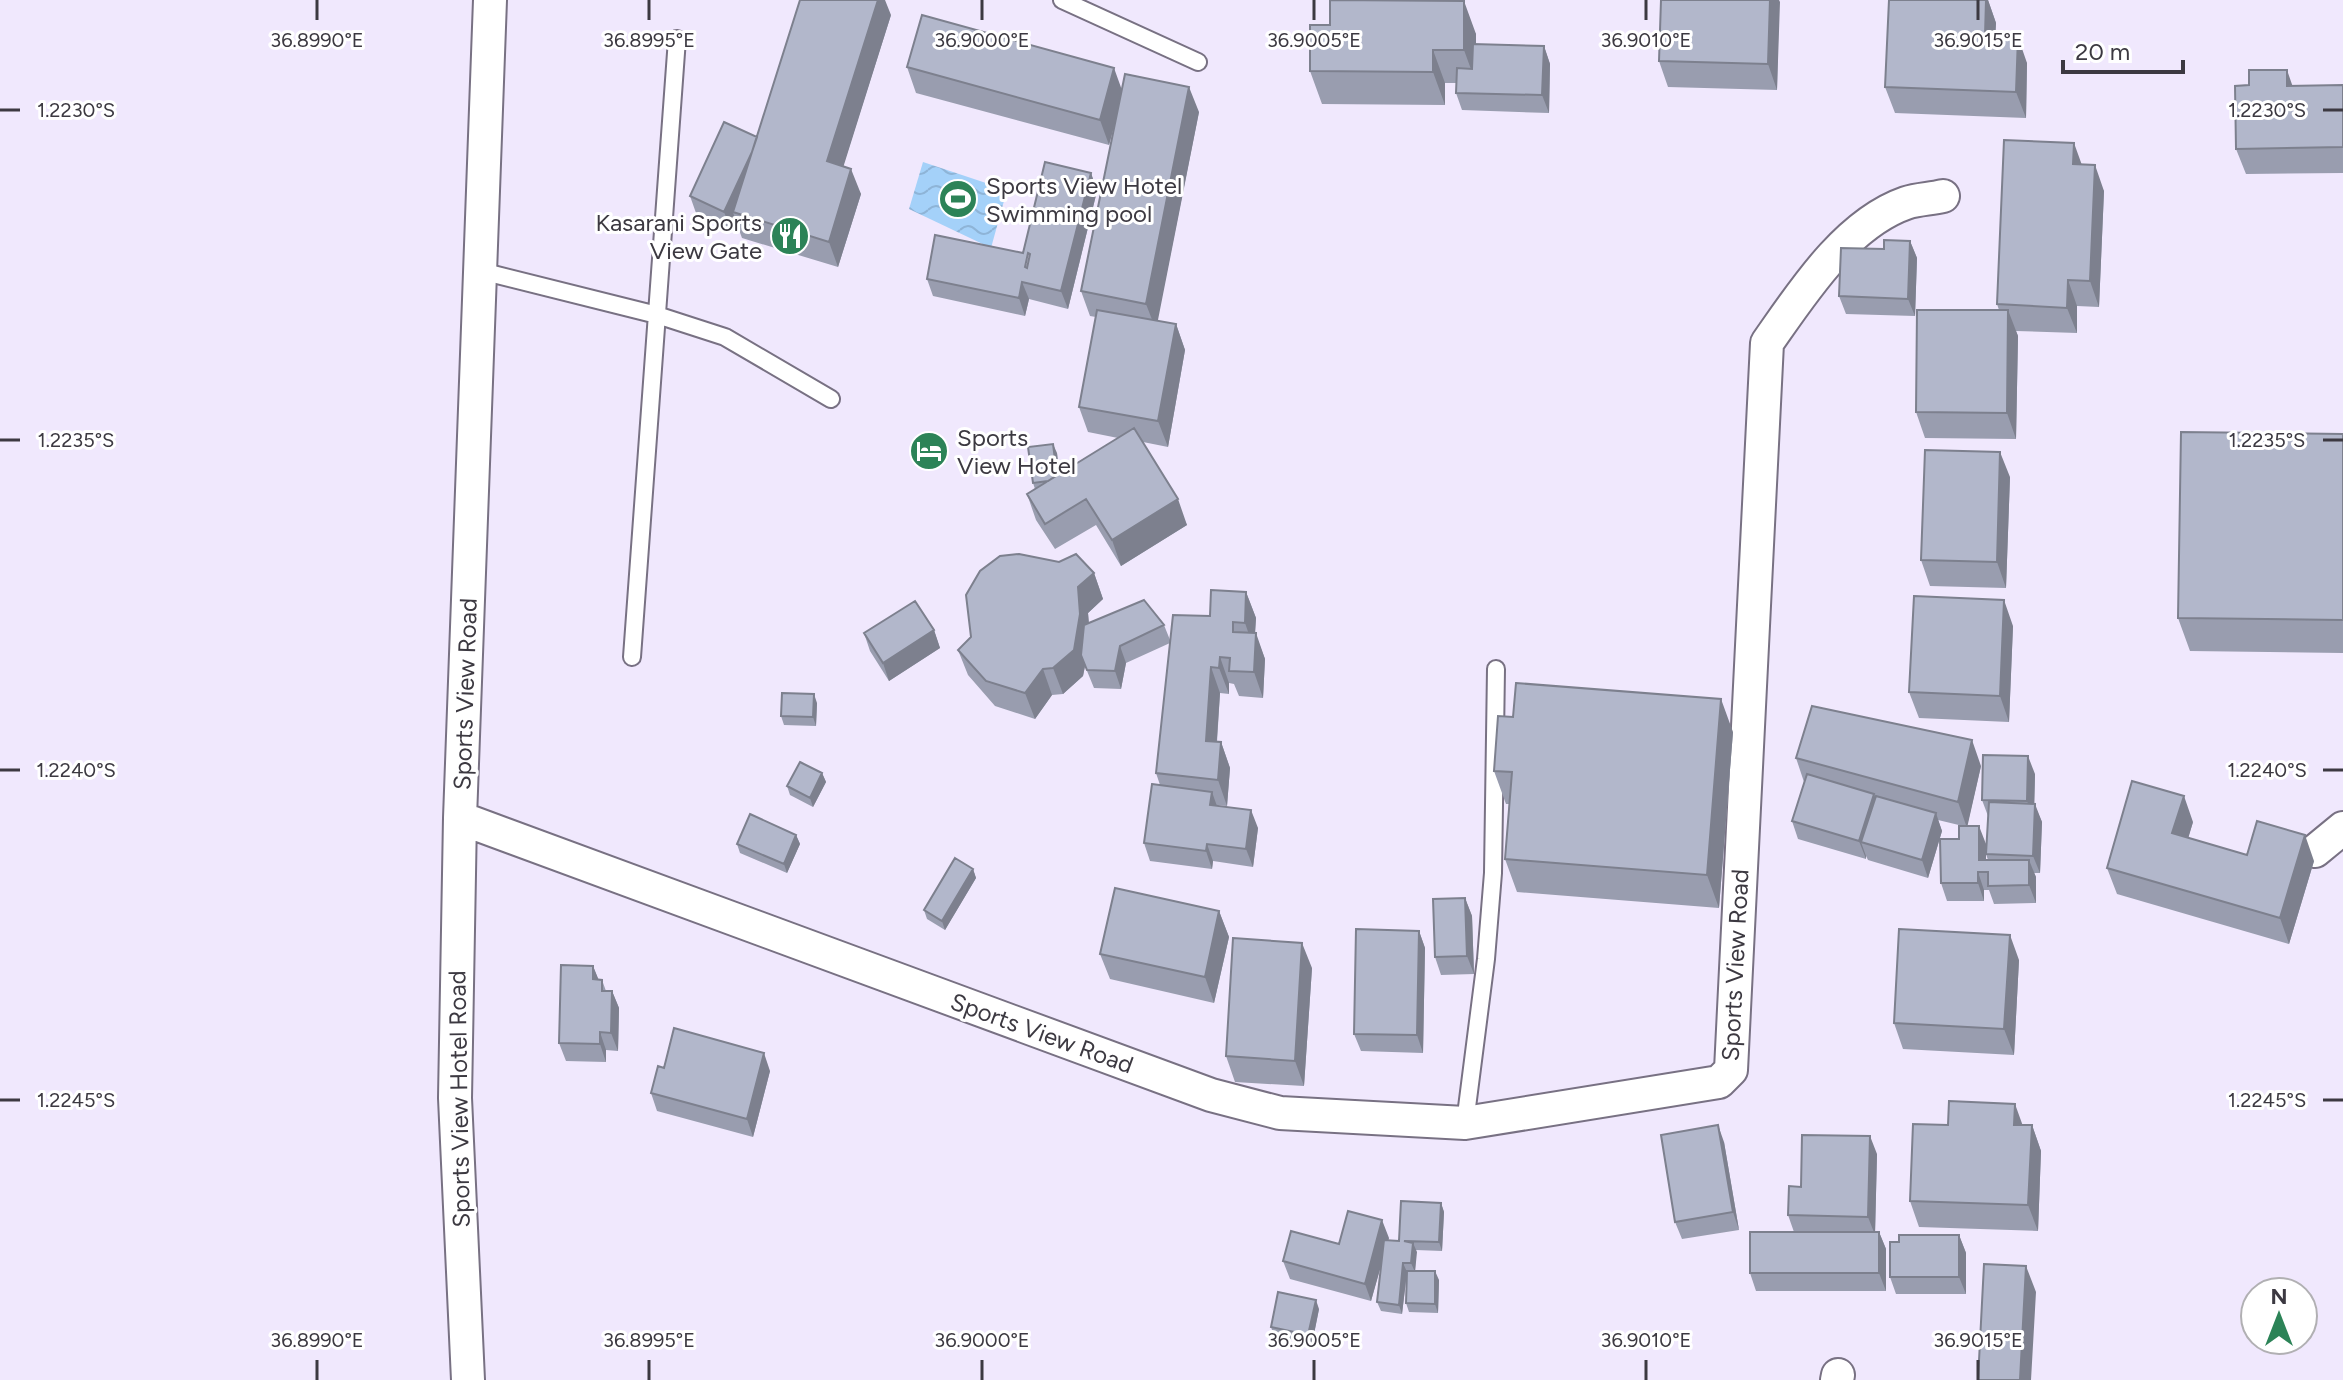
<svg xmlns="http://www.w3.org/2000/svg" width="2343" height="1380" font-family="Figtree,sans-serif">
<defs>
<pattern id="water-waves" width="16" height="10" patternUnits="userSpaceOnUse" patternTransform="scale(2)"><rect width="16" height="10" fill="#a4d1f9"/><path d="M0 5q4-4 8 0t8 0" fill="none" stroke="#8eb4d7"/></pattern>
</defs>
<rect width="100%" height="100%" fill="#f0e8fd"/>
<path fill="url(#water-waves)" d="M923 162 1007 190 991 248 909 209Z"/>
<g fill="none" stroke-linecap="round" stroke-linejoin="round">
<g stroke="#787183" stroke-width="20">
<path id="service" d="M1062 0 1198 62
M481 271 657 315 725 337 831 399
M632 657 677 39
M1465 1123 1486 959 1493 873 1496 669"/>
</g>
<g stroke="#787183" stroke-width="36">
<path id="minor" d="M490 0 460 818 1211 1095 1280 1113 1465 1123 1719 1082 1731 1070 1767 343C1802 293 1846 224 1906 203 1918 199 1931 199 1943 196
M460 818 455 1098 468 1380
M2315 851 2343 828
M1837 1380 1838 1375"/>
</g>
<use href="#service" stroke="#fff" stroke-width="16"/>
<use href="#minor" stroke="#fff" stroke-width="32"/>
</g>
<path fill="#999daf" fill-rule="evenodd" d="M1329 0H1450L1476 34V44L1544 46 1550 64 1549 113 1462 110 1456 93V83H1445V105L1322 104 1310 71 1330 25Z
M1661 0H1779L1777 90 1668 87 1659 61Z
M1889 0H1988L1996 23 1995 36 2027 63 2026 118 1895 113 1885 87Z
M891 15 843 166 861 194 838 267 742 238 735 219 731 229 696 213 690 196 757 137Z
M907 67 1122 90 1199 112 1157 321 1176 324 1185 350 1168 447 1143 442 1187 525 1121 566 1096 525 1055 549 1036 520 1027 494 1035 489 1033 483 1057 453 1059 474 1118 438 1088 432 1079 407 1096 317 1090 316 1081 291 1115 123 1109 145 916 93Z
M2249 85H2343V173L2246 174 2236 149Z
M2082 164 2104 191 2099 307 2077 306V333L2016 331 2018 336 2016 439 1925 438 1916 412 1999 310 1997 304Z
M1091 173 1097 191 1068 309 1029 299 1025 316 933 296 927 279 1023 253ZM1028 253 1030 254 1027 268 1025 267Z
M1910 241 1917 258 1915 316 1846 314 1839 296 1884 249Z
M2343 434V653L2190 651 2178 618Z
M2010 477 2006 588 1930 586 1921 560Z
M1094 573 1103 599 1088 613 1089 623 1164 625 1170 640 1246 592 1256 618 1255 633 1265 659 1263 698 1239 696 1234 684 1229 683V694L1220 693 1217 742H1221L1230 768 1227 806 1216 805 1258 828 1253 867 1213 861 1212 869 1150 861 1144 843 1160 785 1156 773 1170 643 1126 663 1121 689 1094 688 1085 666 1083 676 1063 694 1052 695 1035 719 995 706 968 675 958 650Z
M2013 626 2009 722 1919 718 1909 692Z
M934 630 940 648 889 681 870 651 864 633Z
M817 703 816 726 784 725 781 716Z
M1733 732 1719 908 1517 892 1505 859 1509 804H1506L1494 771Z
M1796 758 1981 766 1967 826 1986 844V860H1988L1986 854 1988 816 1982 800 2035 774 2034 804 2042 822 2040 873H2034L2036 877V903L1994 904 1989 890H1984V901H1947L1941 883 1959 839 1963 826 1938 820 1942 831 1928 878 1868 860 1866 856V859L1798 839 1792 821 1804 782Z
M822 773 826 782 813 807 790 795 787 786Z
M2193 822 2188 838 2247 855 2314 861 2289 944 2117 894 2107 868Z
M796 835 800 844 787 873 740 853 737 844Z
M973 869 976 878 945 930 927 919 924 910Z
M1465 898 1472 916 1474 974 1441 975 1435 957Z
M1219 911 1229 937 1214 1003 1110 979 1100 954Z
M1419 931 1425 948 1423 1053 1361 1051 1354 1034Z
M2019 960 2014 1055 1903 1049 1894 1023Z
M593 966 598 979 602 980 606 991H612L619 1008 618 1051 606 1050V1062L566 1061 559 1043Z
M1312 968 1304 1086 1235 1082 1226 1056Z
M664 1068 770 1071 753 1137 657 1111 651 1093Z
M1948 1125H2032L2041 1151 2038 1231 1919 1227 1910 1201Z
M1724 1142 1739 1230 1682 1239 1675 1222Z
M1877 1154 1875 1232H1879L1886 1249V1291H1756L1750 1273 1794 1232 1788 1215 1801 1187Z
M1441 1203 1444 1212 1442 1251 1416 1250 1415 1271 1439 1280 1438 1313 1409 1312 1406 1303 1407 1272 1402 1314 1381 1311 1377 1302 1381 1265 1371 1301 1290 1279 1283 1261 1339 1244 1389 1238 1388 1240 1399 1241Z
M1959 1235 1966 1253V1294H1896L1890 1277 1899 1242Z
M1319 1309 1312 1344 1274 1336 1271 1327Z"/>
<path fill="#7d808e" d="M878 0H885L891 15 837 187 827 161Z
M1770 0H1779L1780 2 1777 90 1768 64Z
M1986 0H1988L1996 23 1994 62 1985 36Z
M1464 1 1476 34V83L1464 50Z
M2018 37 2027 63 2026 118 2016 92Z
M1544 46 1550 64 1549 113 1542 95Z
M1433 50 1445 83V105L1433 72Z
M1114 68 1123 93 1109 145 1100 120Z
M2287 70 2296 96 2287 86Z
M1189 87 1199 112 1156 330 1146 304Z
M759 138 733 212 735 219 731 229 724 212Z
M2074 143 2083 168 2073 164Z
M2095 165 2104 191 2099 307 2090 281Z
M851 169 861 194 838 267 829 242Z
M1091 173 1097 191 1068 309 1061 291Z
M1910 241 1917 258 1915 316 1908 299Z
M2068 280 2077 306V333L2067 308Z
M1022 282 1029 299 1025 316 1019 298Z
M2008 310 2018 336 2016 439 2007 413Z
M1176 324 1185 350 1168 447 1158 421Z
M1053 444 1057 453 1061 489 1058 480Z
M2000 452 2010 477 2006 588 1997 562Z
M1178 499 1187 525 1121 566 1112 540Z
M1094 573 1103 599 1088 613 1090 640 1081 655 1085 666 1083 676 1063 694 1053 668 1078 587Z
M1246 592 1256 618 1254 649 1245 623Z
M2004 600 2013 626 2009 722 2000 696Z
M934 630 940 648 889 681 883 663Z
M1256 633 1265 659 1263 698 1254 672Z
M1120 646 1126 663 1121 689 1115 671Z
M1220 657 1229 683V694L1219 668Z
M1211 667 1220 693 1215 767 1206 741Z
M1043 669 1052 695 1035 719 1025 693Z
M814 694 817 703 816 726 813 717Z
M1721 699 1733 732 1719 908 1707 875Z
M1972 740 1981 766 1967 828 1958 802Z
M1221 742 1230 768 1227 806 1218 780Z
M2028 756 2035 774 2034 819 2027 801Z
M822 773 826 782 813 807 810 798Z
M1212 792 1218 809 1210 805Z
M1874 794 1880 811 1861 842 1866 856V859L1859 841Z
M2184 796 2193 822 2182 859 2172 833Z
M2035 804 2042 822 2040 873 2033 856Z
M1251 810 1258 828 1253 867 1246 849Z
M1936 813 1942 831 1928 878 1922 860Z
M1979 826 1986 844V872L1979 860Z
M796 835 800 844 787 873 784 864Z
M2305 835 2314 861 2289 944 2280 918Z
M1207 844 1213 861 1212 869 1206 851Z
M2029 860 2036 877V903L2029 885Z
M973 869 976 878 945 930 942 921Z
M1978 872 1984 890V901L1978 883Z
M1465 898 1472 916 1474 974 1467 956Z
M1219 911 1229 937 1214 1003 1205 977Z
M1419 931 1425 948 1423 1053 1417 1035Z
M2010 935 2019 960 2014 1055 2004 1029Z
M1302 943 1312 968 1304 1086 1295 1061Z
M593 966 600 983 593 979Z
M612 991 619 1008 618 1051 611 1033Z
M600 1032 606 1050V1062L600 1044Z
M764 1053 770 1071 753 1137 747 1119Z
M2015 1104 2024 1129 2014 1125Z
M1718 1125 1724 1142 1739 1230 1733 1212Z
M2032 1125 2041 1151 2038 1231 2028 1205Z
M1870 1136 1877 1154 1875 1235 1868 1217Z
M1441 1203 1444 1212 1442 1251 1439 1242Z
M1382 1220 1389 1238 1371 1301 1365 1284Z
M1879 1232 1886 1249V1291L1879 1273Z
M1959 1235 1966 1253V1294L1959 1277Z
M1413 1243 1417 1252 1415 1272 1411 1263Z
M1403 1263 1407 1272 1402 1314 1399 1305Z
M2026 1266 2036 1292 2031 1380H2020Z
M1435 1271 1439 1280 1438 1313 1435 1304Z
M1316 1300 1319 1309 1312 1344 1308 1335Z"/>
<path fill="#b2b7cb" stroke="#7d808e" stroke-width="2" fill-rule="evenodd" d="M800 0H878L827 161 851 169 829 242 733 212Z
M1330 0 1464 1V50H1433V72L1310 71V25H1330Z
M1661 0H1770L1768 64 1659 61Z
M1889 0H1986L1985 36 2018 37 2016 92 1885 87Z
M922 15 1114 68 1100 120 907 67Z
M1473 44 1544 46 1542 95 1456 93 1457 68 1472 69Z
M2249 70H2287V86L2343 85V147L2236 149 2235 86 2249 85Z
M1125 74 1189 87 1146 304 1081 291Z
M724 122 757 137 752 152 724 212 690 196Z
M2004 140 2074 143 2073 164 2095 165 2090 281 2068 280 2067 308 1997 304Z
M1045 162 1091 173 1061 291 1022 282 1019 298 927 279 935 235 1023 253ZM1028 253 1030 254 1027 268 1025 267Z
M1884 240 1910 241 1908 299 1839 296 1841 248 1884 249Z
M1097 310 1176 324 1158 421 1079 407Z
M1917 310H2008L2007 413 1916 412Z
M1134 428 1178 499 1112 540 1086 499 1045 524 1027 494Z
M2181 432 2343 434V620L2178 618Z
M1053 444 1057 475 1048 481 1033 483 1028 447Z
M1925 450 2000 452 1997 562 1921 560Z
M1019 554 1059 562 1076 554 1094 573 1078 587 1080 614 1074 650 1053 668 1043 669 1025 693 986 681 958 650 971 637 966 595 980 571 1000 556Z
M1211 590 1246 592 1245 623 1233 622V632L1256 633 1254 672 1229 671 1230 658 1220 657 1219 668 1211 667 1206 741 1221 742 1218 780 1156 773 1173 615 1210 616Z
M1914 596 2004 600 2000 696 1909 692Z
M1144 600 1164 625 1120 646 1115 671 1087 670 1081 655 1084 625Z
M915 601 934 630 883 663 864 633Z
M1516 683 1721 699 1707 875 1505 859 1512 772 1494 771 1498 716 1513 717Z
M782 693 814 694 813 717 781 716Z
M1812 706 1972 740 1958 802 1796 758Z
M1983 755 2028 756 2027 801 1982 800Z
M800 762 822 773 810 798 787 786Z
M1807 774 1874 794 1859 841 1792 821Z
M2132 781 2184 796 2172 833 2247 855 2257 821 2305 835 2280 918 2107 868Z
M1152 784 1212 792 1210 805 1251 810 1246 849 1207 844 1206 851 1144 843Z
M1876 796 1936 813 1922 860 1861 842Z
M1989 802 2035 804 2033 856 1986 854Z
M750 814 796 835 784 864 737 844Z
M1959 826H1979V860H2029V885L1988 886V872H1978V883H1941L1940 839H1959Z
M955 858 973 869 942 921 924 910Z
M1115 888 1219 911 1205 977 1100 954Z
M1465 898 1467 956 1435 957 1433 899Z
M1356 929 1419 931 1417 1035 1354 1034Z
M1899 929 2010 935 2004 1029 1894 1023Z
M1233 938 1302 943 1295 1061 1226 1056Z
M561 965 593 966V979L602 980V991H612L611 1033 600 1032V1044L559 1043Z
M674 1028 764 1053 747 1119 651 1093 658 1066 664 1068Z
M1949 1101 2015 1104 2014 1125H2032L2028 1205 1910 1201 1913 1124 1948 1125Z
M1718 1125 1733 1212 1675 1222 1661 1135Z
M1802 1135 1870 1136 1868 1217 1788 1215 1789 1186 1801 1187Z
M1401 1201 1441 1203 1439 1242 1404 1241 1413 1243 1411 1263H1403L1399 1305 1377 1302 1384 1240 1399 1241Z
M1348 1211 1382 1220 1365 1284 1283 1261 1291 1231 1339 1244Z
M1750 1232H1879V1273H1750Z
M1899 1235H1959V1277H1890V1242H1899Z
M1984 1264 2026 1266 2020 1380H1978Z
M1407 1271H1435V1304L1406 1303Z
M1278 1292 1316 1300 1308 1335 1271 1327Z"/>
<path fill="none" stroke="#3c3941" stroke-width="3" d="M317 0V20M649 0V20M982 0V20M1314 0V20M1646 0V20M1978 0V20M0 110H20M2323 110H2343M0 440H20M2323 440H2343M0 770H20M2323 770H2343M0 1100H20M2323 1100H2343M317 1360V1380M649 1360V1380M982 1360V1380M1314 1360V1380M1646 1360V1380M1978 1360V1380"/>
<defs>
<g id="stadium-disc" transform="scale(2)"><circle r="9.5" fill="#2c8357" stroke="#fff"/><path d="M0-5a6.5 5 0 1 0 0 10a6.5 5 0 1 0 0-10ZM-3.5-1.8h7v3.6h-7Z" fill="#fff"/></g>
<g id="restaurant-disc" transform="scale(2)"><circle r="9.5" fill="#2c8357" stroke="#fff"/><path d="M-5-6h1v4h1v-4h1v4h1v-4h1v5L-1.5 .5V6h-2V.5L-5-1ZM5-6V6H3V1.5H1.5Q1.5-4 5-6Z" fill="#fff"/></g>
<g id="hotel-disc" transform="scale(2)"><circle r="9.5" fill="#2c8357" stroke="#fff"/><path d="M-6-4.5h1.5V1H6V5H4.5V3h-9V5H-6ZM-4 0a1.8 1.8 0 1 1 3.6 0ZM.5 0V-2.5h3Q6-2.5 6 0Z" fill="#fff"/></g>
</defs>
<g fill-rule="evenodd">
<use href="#stadium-disc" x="958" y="199"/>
<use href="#restaurant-disc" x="790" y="236"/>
<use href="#hotel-disc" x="929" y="451"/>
</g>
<g text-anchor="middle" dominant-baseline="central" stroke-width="6" stroke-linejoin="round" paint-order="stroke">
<g font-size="24" fill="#3c3941" stroke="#fff" text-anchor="start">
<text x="986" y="185">Sports View Hotel<tspan x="986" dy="28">Swimming pool</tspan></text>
<text x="762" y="222" text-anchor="end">Kasarani Sports<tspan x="762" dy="28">View Gate</tspan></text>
<text x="957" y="437">Sports<tspan x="957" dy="28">View Hotel</tspan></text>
</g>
<g font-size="24" fill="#3c3941" stroke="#fff">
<text transform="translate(465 694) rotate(-88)">Sports View Road</text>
<text transform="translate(1735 965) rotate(-87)">Sports View Road</text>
<text transform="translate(1042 1033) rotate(20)">Sports View Road</text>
<text transform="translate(459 1099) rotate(-91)">Sports View Hotel Road</text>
</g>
</g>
<g font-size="20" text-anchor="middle" fill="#3c3941" stroke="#fff" stroke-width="6" stroke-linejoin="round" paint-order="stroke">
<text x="317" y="47">36.8990°E</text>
<text x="649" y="47">36.8995°E</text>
<text x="982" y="47">36.9000°E</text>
<text x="1314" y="47">36.9005°E</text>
<text x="1646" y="47">36.9010°E</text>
<text x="1978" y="47">36.9015°E</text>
<text x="76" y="117">1.2230°S</text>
<text x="2267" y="117">1.2230°S</text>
<text x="76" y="447">1.2235°S</text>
<text x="2267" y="447">1.2235°S</text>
<text x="76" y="777">1.2240°S</text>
<text x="2267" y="777">1.2240°S</text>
<text x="76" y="1107">1.2245°S</text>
<text x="2267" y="1107">1.2245°S</text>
<text x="317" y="1347">36.8990°E</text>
<text x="649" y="1347">36.8995°E</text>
<text x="982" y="1347">36.9000°E</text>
<text x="1314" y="1347">36.9005°E</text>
<text x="1646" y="1347">36.9010°E</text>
<text x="1978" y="1347">36.9015°E</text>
</g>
<g transform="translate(2279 1316)"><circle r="38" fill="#ffffff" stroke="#b1b0b3" stroke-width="2"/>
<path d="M0-6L14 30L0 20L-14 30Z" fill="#2c8357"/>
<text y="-12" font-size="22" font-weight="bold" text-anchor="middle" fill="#3c3941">N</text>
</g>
<path d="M2063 60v12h120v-12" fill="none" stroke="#3c3941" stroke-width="4"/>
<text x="2075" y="60" font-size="24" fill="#3c3941" stroke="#ffffff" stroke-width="6" paint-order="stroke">20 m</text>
</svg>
